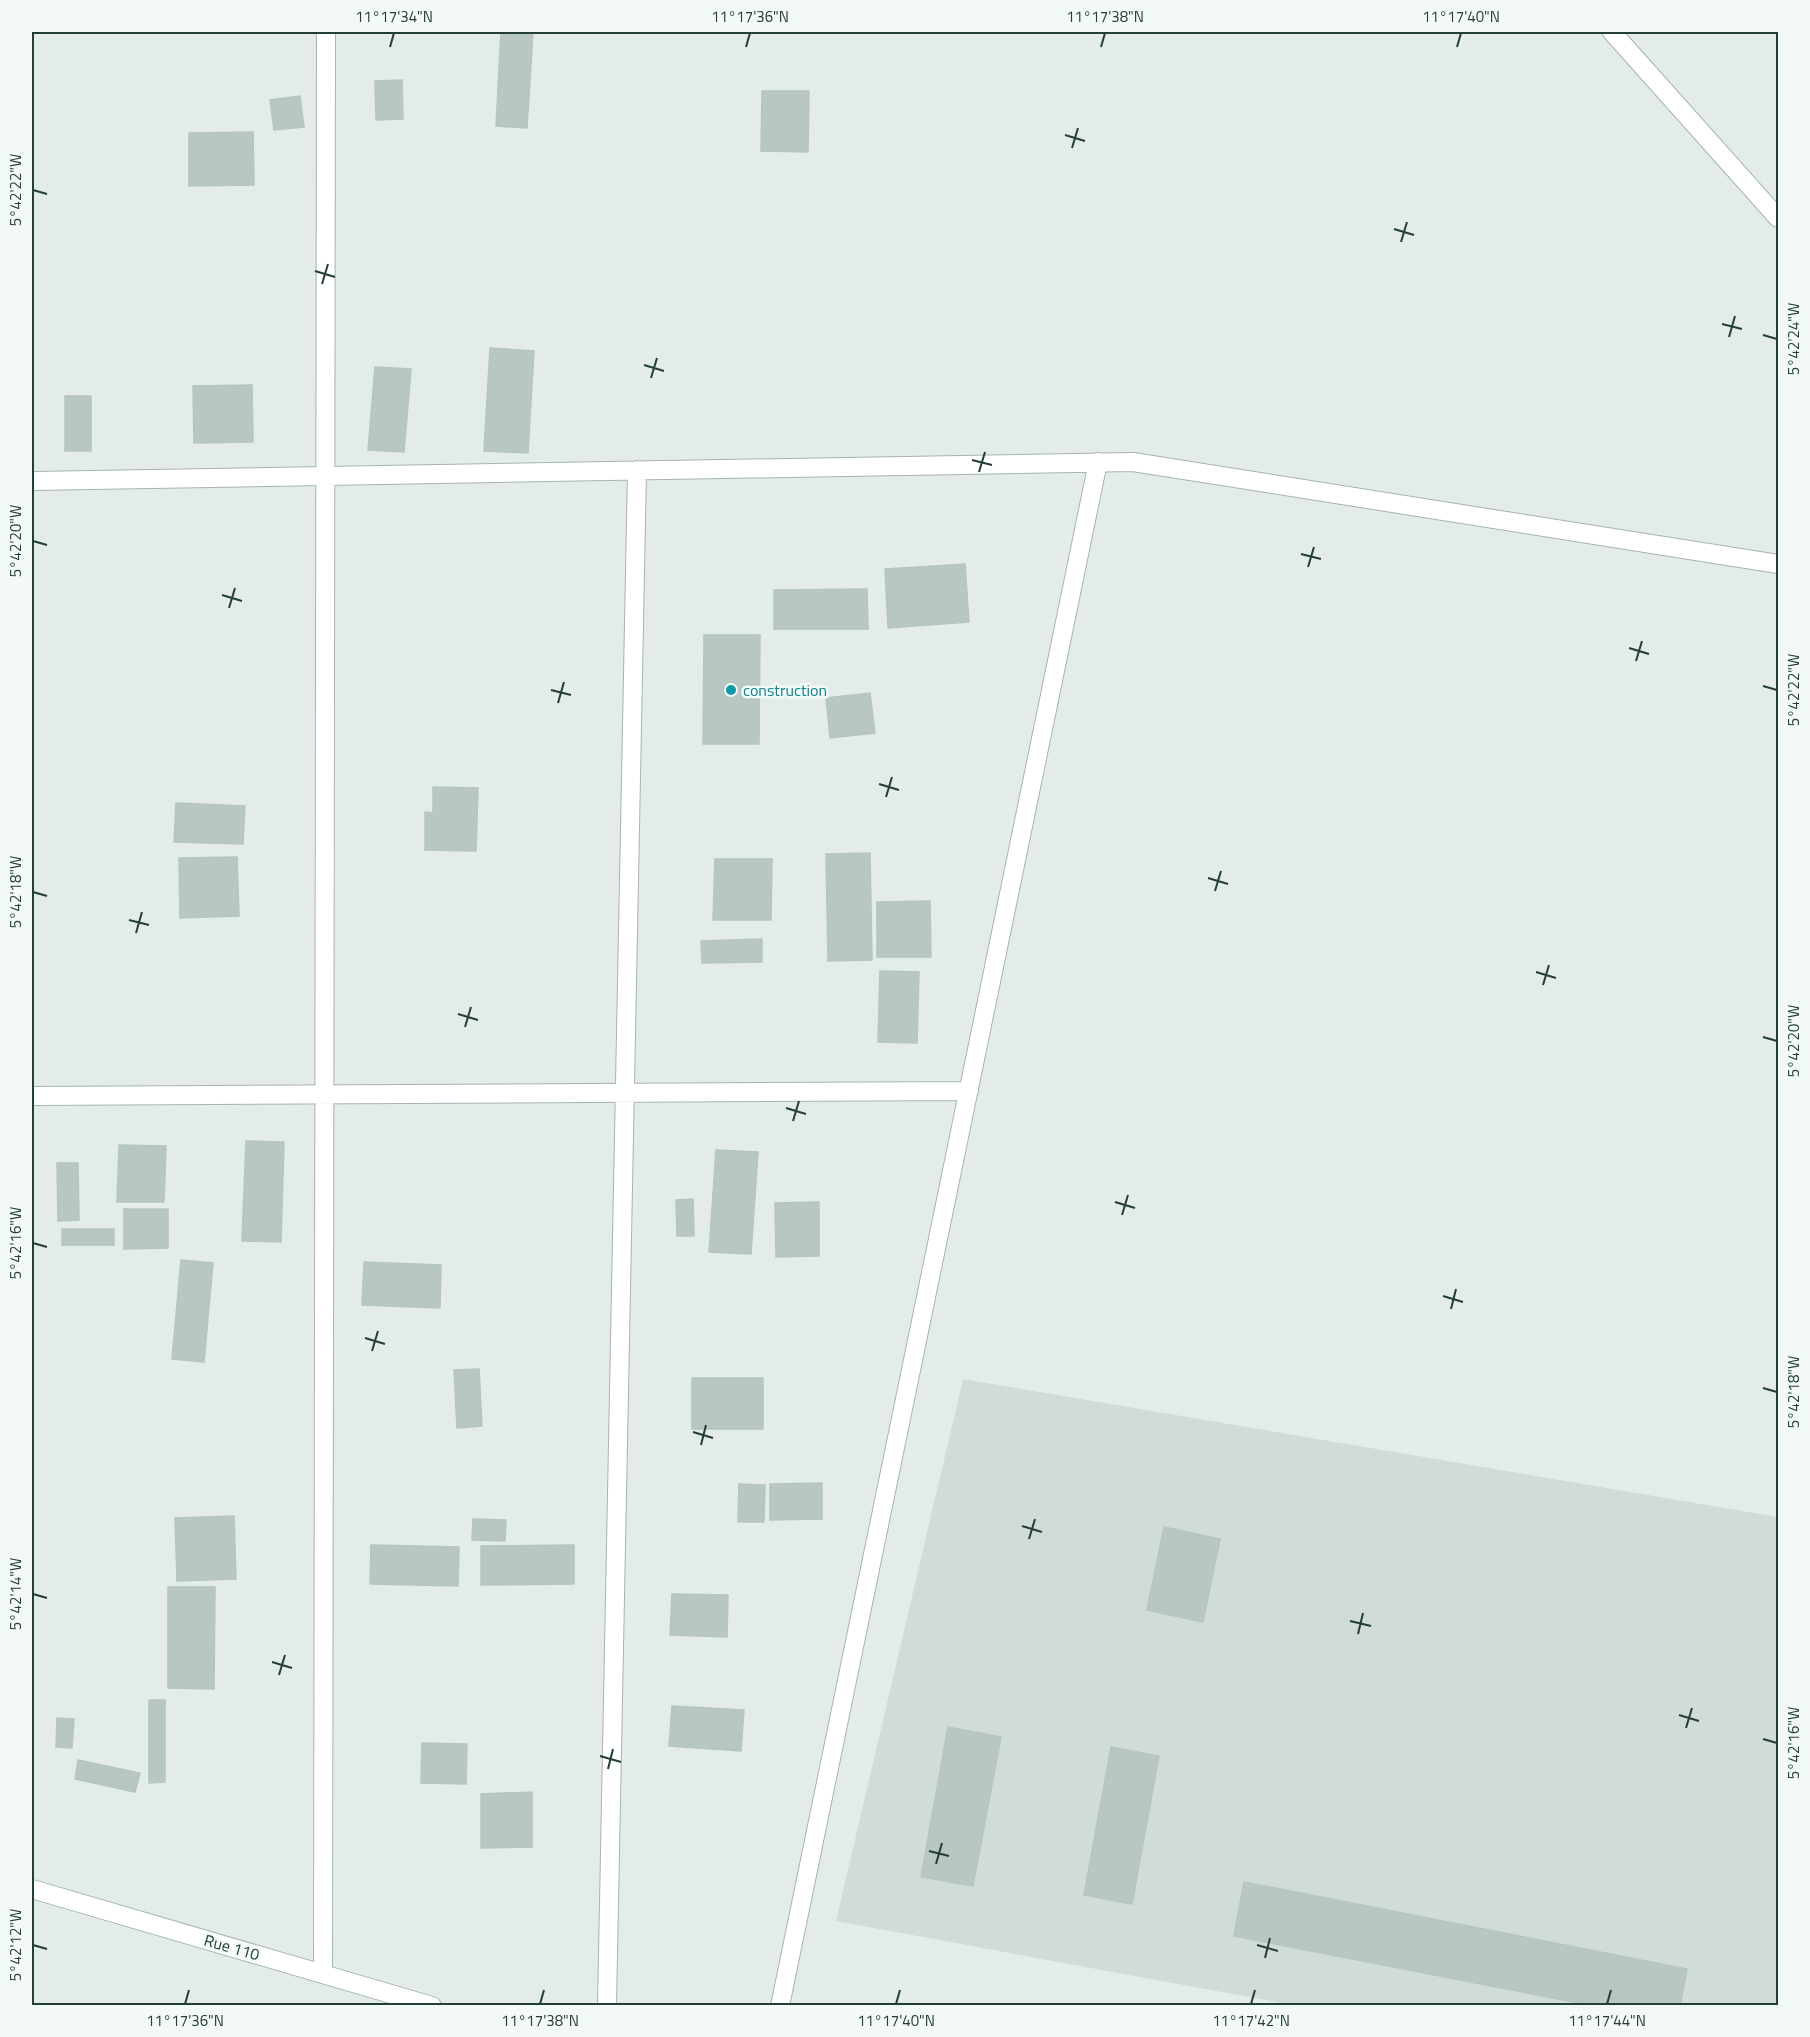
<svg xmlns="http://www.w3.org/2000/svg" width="1810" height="2037" font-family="'Titillium Web',sans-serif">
<rect width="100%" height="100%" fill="#e3ece9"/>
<path fill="#d1dcd8" d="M963 1379 1778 1517V2005H1292L836 1921Z"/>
<path fill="#b8c7c2" stroke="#b5c5c1" stroke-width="1.5" d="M501 32 533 33 527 128 496 126Z
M402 80 403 119 376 120 375 81Z
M762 91H809L808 152 761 151Z
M300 96 304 127 274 130 270 100Z
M253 132 254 185 189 186V133Z
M490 348 534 351 528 453 484 451Z
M375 367 411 369 404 452 368 450Z
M252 385 253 442 194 443 193 386Z
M65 396H91V451H65Z
M965 564 969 622 888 628 885 569Z
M867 589 868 629H774V590Z
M704 635H760L759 744H703Z
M870 693 875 733 830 738 826 698Z
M433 787 478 788 476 851 425 850V812L433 813Z
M176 803 245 806 243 844 174 842Z
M870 853 872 960 828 961 826 854Z
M237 857 239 916 180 918 179 858Z
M715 859H772L771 920H713Z
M930 901 931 957H877V902Z
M762 939V962L702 963 701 941Z
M880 971 919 972 917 1043 878 1042Z
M246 1141 284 1142 281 1242 242 1241Z
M119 1145 166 1146 164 1202H117Z
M716 1150 758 1152 751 1254 709 1252Z
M57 1163H78L79 1220 58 1221Z
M693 1199 694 1236H677L676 1200Z
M819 1202V1256L776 1257 775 1203Z
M124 1209H168V1248L124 1249Z
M62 1229H114V1245H62Z
M181 1260 213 1263 204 1362 172 1359Z
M364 1262 441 1265 440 1308 362 1305Z
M479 1369 482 1426 457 1428 454 1370Z
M692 1378H763V1429H692Z
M822 1483V1519L770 1520V1484Z
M739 1484 765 1485 764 1522H738Z
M234 1516 236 1579 177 1581 175 1518Z
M473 1519 506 1520 505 1541 472 1540Z
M1164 1527 1220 1539 1203 1622 1147 1610Z
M371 1545 459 1547 458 1586 370 1584Z
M574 1545V1584L481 1585V1546Z
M168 1587H215L214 1689 168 1688Z
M672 1594 728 1595 727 1637 670 1635Z
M149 1700H165V1782L149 1783Z
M672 1706 744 1710 741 1751 669 1746Z
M57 1718 74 1719 72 1748 56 1747Z
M948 1727 1001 1737 973 1886 921 1877Z
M422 1743 467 1744 466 1784 421 1783Z
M1111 1747 1159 1756 1132 1904 1084 1895Z
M78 1760 140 1773 135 1792 75 1779Z
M532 1792V1847L481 1848V1794Z
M1244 1882 1687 1969 1680 2006H1594L1234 1936Z"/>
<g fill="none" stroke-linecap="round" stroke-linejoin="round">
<g stroke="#a6b4b1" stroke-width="20">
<path id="lane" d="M32 481 1133 462 1778 564
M32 1096 969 1091
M323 1974 326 32
M607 2006 637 470
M780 2006 1098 462"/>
</g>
<g stroke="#a6b4b1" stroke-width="20">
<path id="street" d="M1612 32 1778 218"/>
</g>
<g stroke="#a1b7b2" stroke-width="20">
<path id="secondary" d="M32 1889 432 2006"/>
</g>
<use href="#lane" stroke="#fff" stroke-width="18"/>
<use href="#street" stroke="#fff" stroke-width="18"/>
<use href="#secondary" stroke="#fff" stroke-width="18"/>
</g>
<path fill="none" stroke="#233d39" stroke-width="2" d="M390 47 394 33M746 47 750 33M1101 47 1105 33M1457 47 1461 33M1065 135 1085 141M1072 148 1078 128M33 190 47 194M1394 229 1414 235M1401 242 1407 222M315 271 335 277M322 284 328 264M1722 324 1742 329M1763 335 1777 339M1729 337 1735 316M644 365 664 371M651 378 657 358M972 460 992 465M979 472 985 452M33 541 47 545M1301 554 1321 559M1308 567 1314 547M222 595 242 601M229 608 235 588M1629 648 1649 654M1636 661 1642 641M1763 686 1777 690M551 690 571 695M558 703 564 682M879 784 899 790M886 797 892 777M1208 878 1228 884M1215 891 1221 871M33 892 47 896M129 920 149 925M136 933 142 912M1536 972 1556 978M1543 985 1549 965M458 1014 478 1020M465 1027 471 1007M1763 1037 1777 1041M786 1108 806 1114M793 1121 799 1101M1115 1202 1135 1208M1122 1215 1128 1195M33 1243 47 1247M1443 1296 1463 1302M1451 1309 1456 1289M365 1338 385 1344M372 1351 378 1331M1763 1388 1777 1392M693 1432 713 1438M701 1445 706 1425M1022 1526 1042 1532M1029 1539 1035 1519M33 1594 47 1598M1350 1621 1371 1626M1358 1634 1363 1613M272 1662 292 1668M279 1675 285 1655M1679 1715 1699 1721M1686 1728 1692 1708M1763 1739 1777 1743M600 1756 621 1762M608 1769 613 1749M929 1851 949 1856M936 1864 942 1843M33 1945 47 1949M1257 1945 1278 1951M1265 1958 1270 1938M185 2004 189 1990M540 2004 544 1990M896 2004 900 1990M1251 2004 1255 1990M1607 2004 1611 1990"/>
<circle fill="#0f9aa8" stroke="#f3f9f7" stroke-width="2" cx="731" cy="690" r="6"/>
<g text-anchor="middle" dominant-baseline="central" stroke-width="5" stroke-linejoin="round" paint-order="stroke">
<g font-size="16" fill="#0d838f" stroke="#f3f9f7" text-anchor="start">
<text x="743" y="690">construction</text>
</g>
<g font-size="16" fill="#233d39" stroke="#f3f9f7">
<text transform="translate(232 1947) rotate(16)">Rue 110</text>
</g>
</g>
<rect width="1810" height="2037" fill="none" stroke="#f3f9f7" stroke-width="66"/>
<rect x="33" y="33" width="1744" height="1971" fill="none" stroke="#233d39" stroke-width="2"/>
<g font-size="15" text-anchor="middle" fill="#233d39">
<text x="394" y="22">11°17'34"N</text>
<text x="750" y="22">11°17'36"N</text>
<text x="1105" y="22">11°17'38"N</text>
<text x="1461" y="22">11°17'40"N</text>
<text transform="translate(16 190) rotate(-90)" y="5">5°42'22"W</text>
<text transform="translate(1794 339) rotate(-90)" y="5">5°42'24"W</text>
<text transform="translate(16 541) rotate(-90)" y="5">5°42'20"W</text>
<text transform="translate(1794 690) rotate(-90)" y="5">5°42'22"W</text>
<text transform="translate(16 892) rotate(-90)" y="5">5°42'18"W</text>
<text transform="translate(1794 1041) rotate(-90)" y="5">5°42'20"W</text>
<text transform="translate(16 1243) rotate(-90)" y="5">5°42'16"W</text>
<text transform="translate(1794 1392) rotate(-90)" y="5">5°42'18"W</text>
<text transform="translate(16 1594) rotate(-90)" y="5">5°42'14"W</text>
<text transform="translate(1794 1743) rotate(-90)" y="5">5°42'16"W</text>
<text transform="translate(16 1945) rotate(-90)" y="5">5°42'12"W</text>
<text x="185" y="2026">11°17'36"N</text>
<text x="540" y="2026">11°17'38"N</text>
<text x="896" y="2026">11°17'40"N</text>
<text x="1251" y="2026">11°17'42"N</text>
<text x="1607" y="2026">11°17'44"N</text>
</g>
</svg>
